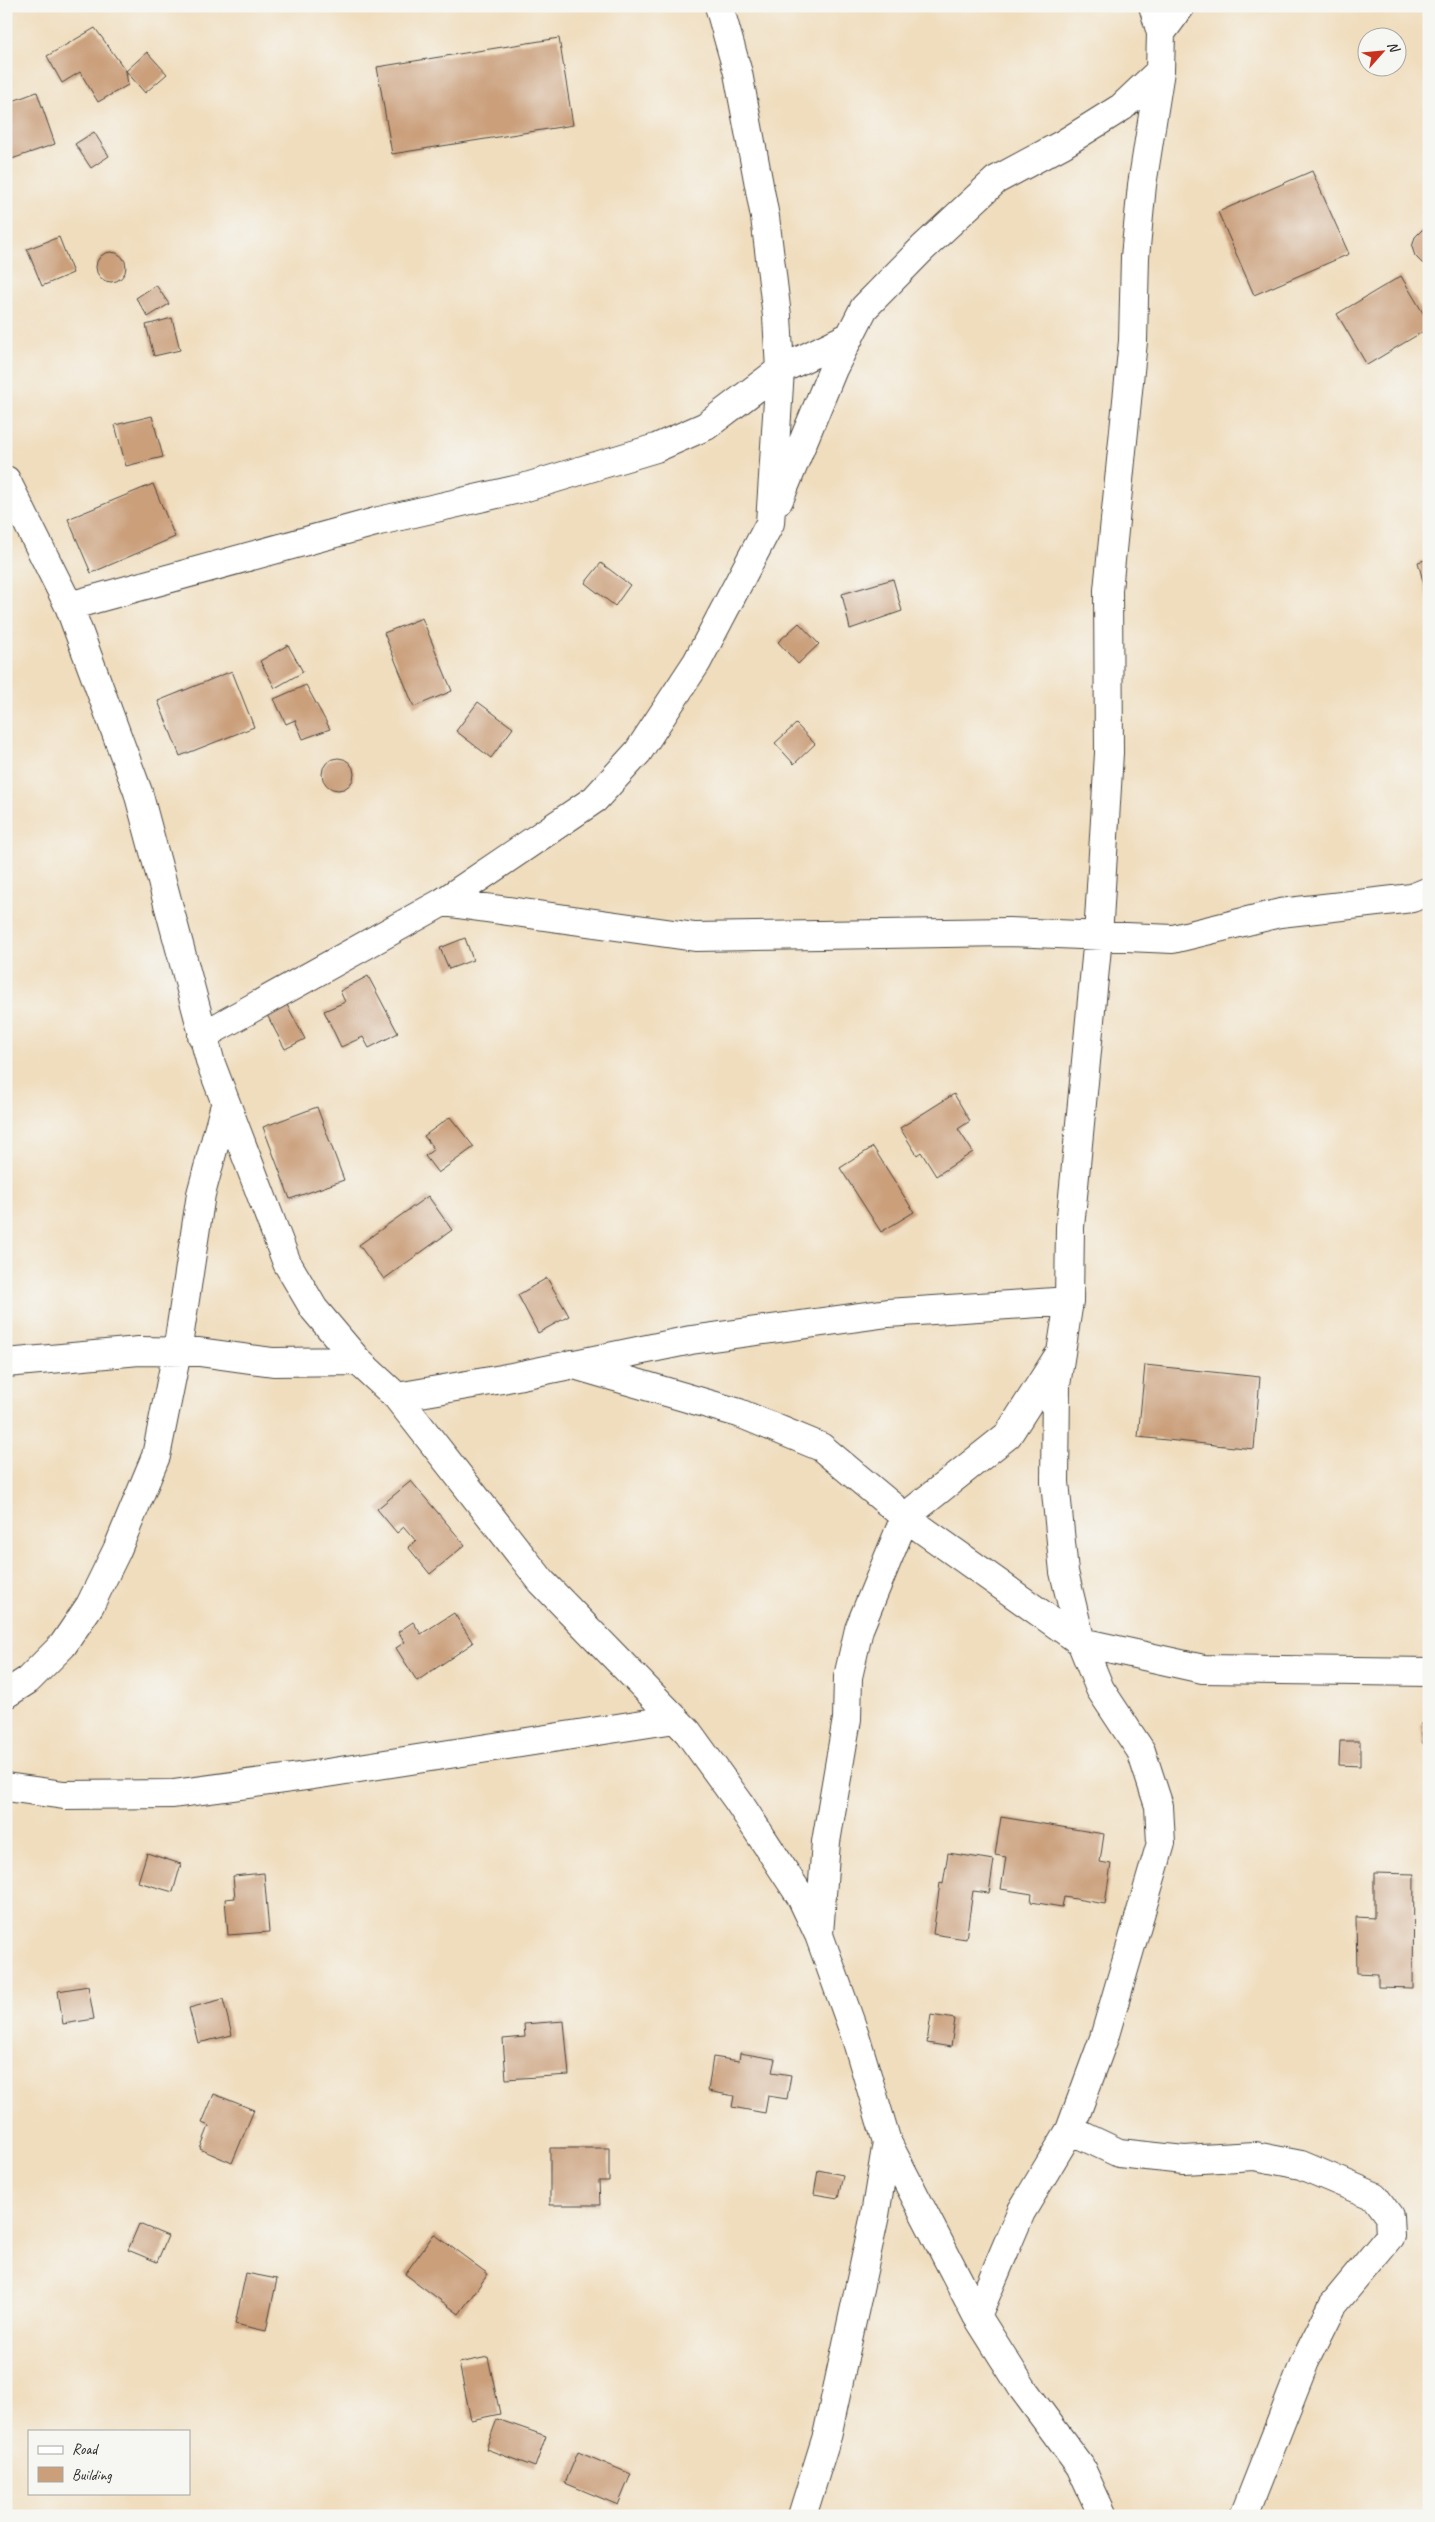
<svg xmlns="http://www.w3.org/2000/svg" width="1435" height="2522" font-family="Caveat,sans-serif">
<rect width="100%" height="100%" fill="#f6f6f2"/>
<filter id="ink" filterUnits="userSpaceOnUse"><feTurbulence type="fractalNoise" baseFrequency=".02" numOctaves="2"/><feDisplacementMap in="SourceGraphic" scale="10" xChannelSelector="R" yChannelSelector="G"/><feConvolveMatrix kernelMatrix="1 2 1 2 8 2 1 2 1" color-interpolation-filters="sRGB"/></filter>
<filter id="wash" filterUnits="userSpaceOnUse"><feTurbulence type="fractalNoise" baseFrequency=".0096" numOctaves="4" result="noise"/><feDisplacementMap in="SourceGraphic" scale="20" xChannelSelector="R" yChannelSelector="G"/><feGaussianBlur stdDeviation="1.12" result="paint"/><feColorMatrix in="noise" values="0 0 0 0 0 0 0 0 0 0 0 0 0 0 0 0 0 1.4 0 .05"/><feComposite in="paint" operator="in"/></filter>
<g filter="url(#wash)">
<rect width="100%" height="100%" fill="#f0ddbd"/>
<g id="blocks">
<path fill="#ca9f7a" d="M95 28 126 71 147 52 167 74 145 93 126 71 128 85 98 102 80 72 62 83 47 56Z
M559 38 573 125 392 154 377 67Z
M6 91 10 102 37 92 55 144 6 161Z
M94 132 109 156 91 168 75 144Z
M1312 171 1349 254 1254 295 1218 212Z
M1429 228V265L1422 263 1415 256 1412 247 1415 237 1422 230Z
M59 237 73 273 42 286 27 249Z
M96 267a15 15 0 1 1 30 0a15 15 0 1 1-30 0Z
M1401 276 1429 323V328L1367 365 1337 314Z
M156 285 169 304 148 317 136 298Z
M172 318 180 350 154 356 146 325Z
M152 416 163 457 126 466 115 425Z
M153 484 175 537 91 573 68 519Z
M1429 559V600H1428L1418 562Z
M601 563 630 585 615 606 585 583Z
M893 579 902 611 850 629 842 594Z
M422 618 452 691 414 707 384 633Z
M799 623 819 644 798 664 778 642Z
M288 645 303 672 275 688 260 661Z
M232 671 254 727 180 756 158 701Z
M306 685 330 729 303 739 295 720 286 724 274 699Z
M478 702 513 728 491 758 456 731Z
M796 724 815 744 794 764 775 743Z
M322 774a16 16 0 1 1 32 0a16 16 0 1 1-32 0Z
M465 938 473 960 449 969 440 948Z
M368 976 398 1033 369 1048 363 1037 341 1047 324 1011 345 1002 340 991Z
M286 1003 305 1039 285 1049 266 1013Z
M954 1094 970 1121 958 1129 973 1152 936 1176 921 1152 917 1155 900 1128Z
M317 1107 344 1180 290 1199 263 1127Z
M450 1117 474 1147 438 1173 425 1156 434 1149 424 1136Z
M873 1147 914 1212 881 1232 840 1168Z
M428 1196 452 1230 384 1279 359 1245Z
M547 1278 569 1316 538 1333 518 1295Z
M1145 1365 1260 1377 1254 1449 1138 1437Z
M411 1481 465 1545 430 1574 408 1547 416 1541 404 1527 397 1533 377 1509Z
M454 1613 473 1643 417 1681 396 1648 405 1642 398 1632 413 1622 421 1634Z
M1421 1724H1429V1744H1423Z
M1340 1741H1360V1766L1339 1765Z
M1001 1817 1104 1834 1100 1862 1111 1864 1105 1904 1064 1897 1062 1907 1031 1902 1032 1894 1001 1889 1006 1857 995 1855Z
M147 1853 181 1864 173 1892 138 1882Z
M948 1853 994 1860 989 1893 973 1891 966 1939 933 1934 940 1883 943 1884Z
M264 1873 269 1932 228 1935 225 1899 235 1898 233 1876Z
M1374 1873 1414 1874 1413 1988 1378 1987V1974L1357 1973 1356 1917 1374 1918Z
M88 1986 94 2019 63 2024 58 1991Z
M223 1999 232 2035 198 2043 189 2008Z
M931 2015 955 2019 951 2047 927 2043Z
M564 2021 569 2075 506 2079 503 2039 525 2037 524 2024Z
M740 2053 775 2059 772 2072 791 2075 787 2099 768 2096 765 2113 732 2107 734 2096 708 2091 713 2057 739 2061Z
M214 2094 254 2110 232 2163 200 2149 209 2126 202 2123Z
M550 2148H609V2181H599L600 2205H550Z
M818 2170 843 2175 838 2198 814 2194Z
M139 2224 168 2236 157 2262 128 2250Z
M434 2234 488 2274 459 2314 405 2274Z
M246 2273 277 2279 266 2331 235 2324Z
M488 2357 500 2414 471 2420 459 2363Z
M497 2419 546 2436 535 2467 486 2449Z
M578 2452 631 2474 618 2505 565 2483Z"/>
</g>
</g>
<g filter="url(#ink)">
<use href="#blocks" fill-opacity="0" stroke="#494641" stroke-width="1"/>
<g fill="none" stroke-linecap="round" stroke-linejoin="round">
<g stroke="#494641" stroke-width="30">
<path id="minor" d="M1153 6 1161 33
M6 480 69 606 138 792 211 1064 287 1263 314 1309 358 1361 397 1397 542 1582 688 1732 738 1801 801 1897 819 1935 855 2035 887 2142 977 2316 1023 2389 1080 2466 1103 2516
M779 500 833 369 864 308 923 248 996 180 1063 144 1122 107 1160 71
M69 606 379 521 523 488 656 448 706 426 780 370 850 336
M443 902 695 937 1009 932 1173 939 1280 913 1412 898 1429 891
M202 1036 443 902 595 799 638 752 697 662 770 523 780 370 777 316 765 217 738 73 719 6
M6 1363 139 1351 199 1352 273 1362 358 1361
M571 1364 739 1413 821 1447 905 1517 1081 1642 1203 1669 1429 1672
M397 1397 502 1379 691 1340 888 1313 1069 1301
M6 1694 28 1680 63 1645 90 1605 117 1550 156 1456 177 1352 201 1194 225 1105
M6 1787 64 1795 173 1794 314 1775 675 1719
M819 1934 826 1842 847 1719 848 1677 859 1629 905 1517 1008 1435 1057 1358
M1070 2130 1119 2153 1184 2160 1255 2156 1301 2165 1374 2196 1389 2216 1390 2236 1333 2305 1305 2361 1244 2516
M977 2316 1021 2212 1070 2130 1104 2038 1161 1843 1159 1806 1141 1751 1100 1689 1081 1642 1064 1572 1055 1482 1056 1385 1069 1301 1070 1227 1098 937 1109 753 1108 590 1133 341 1135 257 1142 185 1160 71 1161 33 1181 6
M802 2516 827 2436 875 2215 887 2142"/>
</g>
<use href="#minor" stroke="#fff" stroke-width="28"/>
</g>
</g>
<rect width="1435" height="2522" fill="none" stroke="#f6f6f2" stroke-width="25"/>
<rect x="28" y="2430" width="162" height="65" fill="#f6f6f2" stroke="#a5a5a2"/>
<rect x="38" y="2446" width="25" height="8" fill="#ffffff" stroke="#a5a5a2"/>
<text x="72" y="2454" font-size="15" fill="#2b2b2b">Road</text>
<rect x="38" y="2467" width="25" height="15" fill="#ca9f7a" stroke="#a5a5a2"/>
<text x="72" y="2480" font-size="15" fill="#2b2b2b">Building</text>
<g transform="translate(1382 52) rotate(63)"><circle r="24" fill="#f6f6f2" stroke="#a5a5a2"/>
<path d="M0-4L9 19L0 12L-9 19Z" fill="#c8321e"/>
<text y="-8" font-size="14" font-weight="bold" text-anchor="middle" fill="#2b2b2b">N</text>
</g>
</svg>
